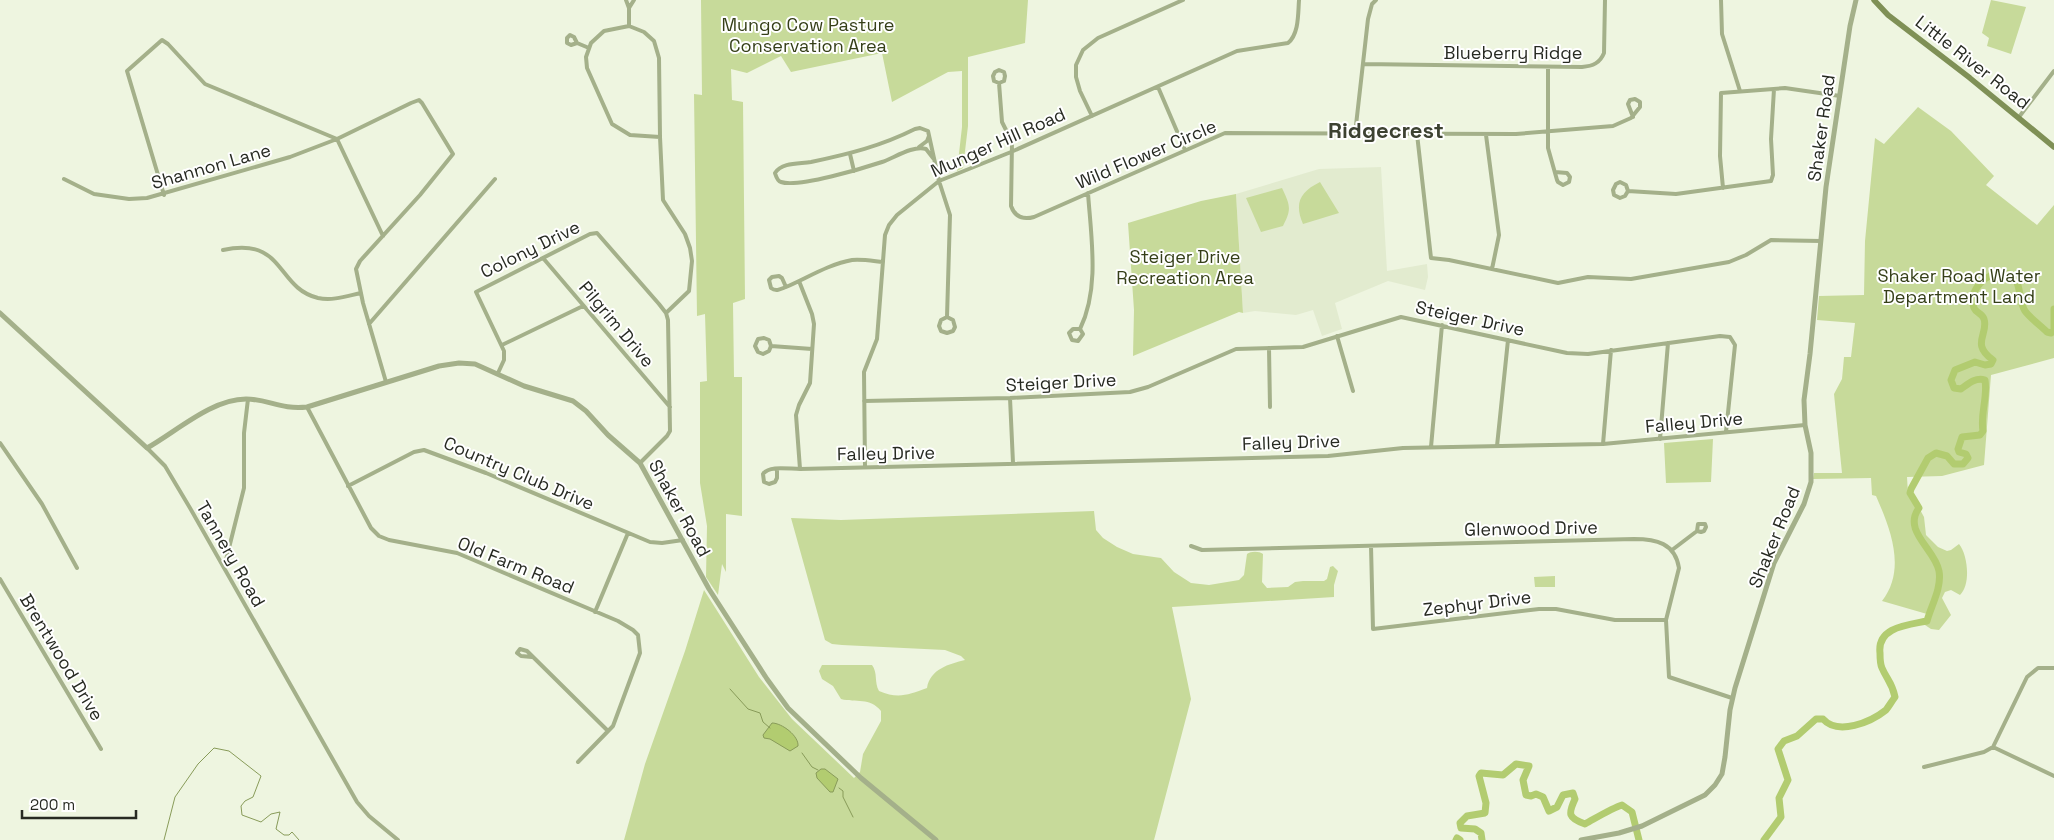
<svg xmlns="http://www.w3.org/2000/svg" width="2054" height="840" font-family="'Space Grotesk',sans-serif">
<rect width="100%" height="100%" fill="#eef5e0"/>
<path fill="#e2ebcf" d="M1381 167 1387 271 1427 264 1428 277 1425 290 1388 281 1335 303 1342 329 1322 336 1313 310 1296 315 1255 311 1243 313 1236 194 1319 169Z"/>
<path fill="#c7da9a" d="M701 0H1028L1025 43 968 57V126L963 168 957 171 962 127V71L948 72 892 102 882 53 791 72 781 56 747 73 731 69 732 100 743 102 745 299 733 303 734 377H742V516L726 514V572L722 564 718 595 706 577 707 526 700 483V382L707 381 705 314 697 316 694 94 702 95Z
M1991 0 2026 7 2011 54 1987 46 1989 38 1982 33Z
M1918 107 1951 131 1994 176 1986 185 2037 225 2054 205V358L1991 375 1984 465 1942 476 1907 477 1908 494 1912 495 1924 517 1926 535 1938 547 1947 551 1951 550 1959 544C1968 555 1971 585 1960 595L1951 590 1945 592 1942 598 1951 615 1939 630 1931 629 1922 623 1927 614 1882 601C1907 569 1890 528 1876 496L1872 495 1871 478 1813 479 1814 473H1842L1834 394 1842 379 1844 357H1851L1855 323 1817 320 1819 296 1864 295 1865 241 1875 138 1884 144Z
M1320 182 1339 213 1303 224C1294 203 1300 192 1320 182Z
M1282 188C1290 205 1292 209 1283 226L1261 232 1246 198Z
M1236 194 1243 313 1239 312 1133 356 1134 310 1128 223 1201 201Z
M1713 439 1711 482 1666 483 1664 443Z
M1094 511 1096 530 1103 538 1117 547 1133 554 1161 558 1174 572 1191 583 1209 585 1239 580 1244 575 1247 554C1251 551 1259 551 1263 554L1262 582 1267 588 1288 587 1295 582 1303 581H1324L1327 579 1330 567 1333 566 1338 571 1334 585V597L1172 607 1191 699 1154 840H624L645 764 685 651 704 590 759 677 792 719 854 778 860 772 863 754 881 721V711C870 697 856 703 841 699L833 686 822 679 819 671 822 665H872C878 673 874 682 879 691 898 699 908 695 927 688 930 669 949 664 965 660L961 656 945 650 842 645 832 644 825 640 791 518 841 520Z
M1555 576V587H1535L1534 577Z"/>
<path fill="#b2cc70" stroke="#889b59" d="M772 723C782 723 799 736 798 746L790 751 770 739 764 738 763 735Z
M821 769H825L838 779 833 792H830L817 778 816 773Z"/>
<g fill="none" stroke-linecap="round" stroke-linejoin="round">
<path stroke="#889b59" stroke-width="1" d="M730 689 748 709 760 713 763 722 770 728
M802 753 812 767 818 770
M839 788 843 791V797L853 817
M164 840 175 797 198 764 214 748 229 751 261 776 253 797 245 801 241 806 242 815 261 822 271 814 280 812 276 829 284 835H289L292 832 299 840"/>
<path stroke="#b2cc70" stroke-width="7" d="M1456 840 1457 838 1460 840
M1482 840 1481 833 1475 829 1461 828 1460 823 1467 816 1485 813 1486 803 1479 776 1481 773 1503 775 1516 764 1529 766 1523 780 1526 795 1531 796 1536 794 1543 797 1549 811 1557 807 1563 795 1573 793 1575 799C1568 814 1568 818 1585 824 1596 818 1612 808 1622 805L1632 812 1639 840
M1764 840 1781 817 1779 798 1788 780 1778 749 1784 741 1797 736 1816 719H1823C1838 736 1871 722 1886 710 1889 706 1892 701 1895 697 1892 682 1887 680 1882 668 1880 664 1880 658 1880 653 1877 627 1908 625 1927 621 1931 606 1942 588 1939 571 1935 549 1902 531 1919 508L1910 493 1911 489 1928 458 1936 453 1947 456 1954 464H1963L1968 458 1966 454 1959 452 1958 449 1962 437 1980 435 1983 431C1980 413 1988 398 1985 380 1975 377 1968 384 1961 389L1954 388 1951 380 1955 370 1975 362 1985 365 1991 364 1993 360C1970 344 1989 334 1984 319 1982 313 1976 313 1974 308 1967 291 1987 271 2005 273 2023 275 2017 299 2025 311 2030 318 2040 325 2047 332L2051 333 2054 331V309"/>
<path stroke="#a4b08a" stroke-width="4" d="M626 0 629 8V26
M1721 0 1722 34 1740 91
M629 8 634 0
M577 43 571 45 567 43V38L570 35 574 37 577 43 589 48
M1363 64 1582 67C1593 66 1600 63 1604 53L1605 0
M1548 67V148L1557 180 1558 182 1563 185 1569 182 1570 177 1567 173 1555 172
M999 83 994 81 993 76 995 72 999 70 1004 72 1005 76 1004 81 999 83 1002 122 1012 142 1011 206C1015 217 1023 220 1034 217L1225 133 1516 134 1613 126 1631 118 1640 107V102L1635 99 1630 100 1628 104 1633 117
M1158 87 1185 150
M1092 116 1080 91 1076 77V65L1083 50 1098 38 1183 0
M2019 117 2054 71
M1355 134 1368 19 1372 4 1376 0
M1417 134 1431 258 1449 260 1558 283 1588 277 1631 279 1729 262 1746 255 1771 240 1821 241
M1486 135 1499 235 1492 269
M660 137 659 58 654 41 644 32 629 26 604 31 591 43 586 57 587 68 612 124 630 135 660 137 663 200 685 234 690 248 692 261 689 291 666 313
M919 147 927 141 929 136
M850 154 854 171
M933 158 926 149C913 145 894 158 882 162 864 168 798 188 781 182 777 181 776 176 775 173 782 162 800 164 811 162 849 154 881 146 915 129L920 128 928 131 939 181 950 215 947 317 941 320 939 326 941 331 947 333 953 331 955 327 953 320 947 317
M64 179 94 194 129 199 147 198 290 157 337 139 383 236
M1723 188 1720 156 1721 93 1785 88 1840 96
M1628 191 1625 196 1620 198 1614 195 1613 190 1616 184 1620 182 1626 185 1628 191 1676 194 1771 181 1773 175 1771 139 1774 89
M164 195 127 71 162 40 168 44 205 84 337 139 411 103 419 100 422 103 453 154 420 195 360 261 356 269 363 303 386 382
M223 250C285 236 276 288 318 298 333 301 347 296 361 293
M543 258 670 407
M799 281 812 314 814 324 810 383 799 405 796 415 800 469
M786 287 782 278 779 276 772 277 769 280 771 288C776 292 781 289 786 287 807 278 829 264 852 260 862 259 873 261 883 262
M369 324 495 179
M1080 329 1083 334 1078 341 1072 340 1069 333 1073 329H1080C1100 288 1091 237 1088 193
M1337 336 1353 391
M502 345 583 306
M771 346 769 351 763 354 758 352 755 346 758 339 764 338 769 340 771 346 812 349
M1269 348 1270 407
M498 373 504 360V351L476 292 590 234 597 233 659 304 666 313 668 320 670 431 667 436 640 463
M1010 398 1013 463
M864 401 1010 398 1130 392 1148 387 1236 349 1303 347 1401 317 1567 353 1588 354 1720 336 1730 337 1735 345 1726 432
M307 407 371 528 379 536 389 540 457 553 618 621 633 630 638 635 640 653 613 726 578 762
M1660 439 1668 343
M0 443 42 504 77 568
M1603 444 1611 350
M1497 446 1508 340
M1431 447 1442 325
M147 448 165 466 190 508 357 802 369 816 398 840
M865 467 864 372 877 339 885 235 889 225 897 215 939 181 1011 152 1237 51 1288 43C1299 34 1298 14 1299 0
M777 469V478L775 482 769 484 764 482 763 474C769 465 789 469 800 469L1328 456 1403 448 1603 444 1805 425
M348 486 414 452 424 450 486 473 650 542 662 543 683 540
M1191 546 1202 550 1634 539C1656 539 1675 543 1679 568L1666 620 1669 677 1732 698
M1371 546 1373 629 1539 609H1556L1615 620H1666
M1672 550 1697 531 1698 524H1705L1706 527 1704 531 1701 532 1697 531
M224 568 244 488V433L248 399
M0 579 101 749
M595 612 628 533
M532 657 521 656 517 653 520 649 527 651 608 731
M2054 668H2038L2027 677 1993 747 2054 776
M1924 767 1984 752 1993 747"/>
<path stroke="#a4b08a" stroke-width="5" d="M0 313 147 448C177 431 212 399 246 399 268 399 281 410 307 407L439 366 459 363 475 364 524 386 573 401 586 411 608 435 640 463 709 589 767 679 788 708 861 778 936 840
M1581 840 1619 833 1642 826 1705 795 1715 785 1722 774 1725 757 1730 710 1735 688 1774 563 1804 504 1811 482V453L1805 425 1804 400 1810 354 1826 187 1850 26 1856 0"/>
<path stroke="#7f9056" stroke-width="5.5" d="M1874 0 1888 15 1970 78 2054 147"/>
</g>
<g text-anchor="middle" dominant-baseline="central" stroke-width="4" stroke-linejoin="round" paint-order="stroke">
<g font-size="18" fill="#353f18" stroke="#fff">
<text x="808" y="24">Mungo Cow Pasture<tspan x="808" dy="21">Conservation Area</tspan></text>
<text x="1185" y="256">Steiger Drive<tspan x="1185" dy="21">Recreation Area</tspan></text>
<text x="1959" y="275">Shaker Road Water<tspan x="1959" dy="21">Department Land</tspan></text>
</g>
<g font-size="18" fill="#272a22" stroke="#fff">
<text x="1513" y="52">Blueberry Ridge</text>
<text transform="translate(1973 62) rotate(38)">Little River Road</text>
<text transform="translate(1821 128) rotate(-82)">Shaker Road</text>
<text transform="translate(998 142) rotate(-24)">Munger Hill Road</text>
<text transform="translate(1146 154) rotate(-23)">Wild Flower Circle</text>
<text transform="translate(211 166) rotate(-16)">Shannon Lane</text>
<text transform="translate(530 249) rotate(-26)">Colony Drive</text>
<text transform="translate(1470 318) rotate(12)">Steiger Drive</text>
<text transform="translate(617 324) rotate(50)">Pilgrim Drive</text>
<text transform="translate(1061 382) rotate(-3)">Steiger Drive</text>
<text transform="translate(1694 422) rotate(-5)">Falley Drive</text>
<text transform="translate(1291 442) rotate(-2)">Falley Drive</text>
<text transform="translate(886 453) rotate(-1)">Falley Drive</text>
<text transform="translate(519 473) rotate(23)">Country Club Drive</text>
<text transform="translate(680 508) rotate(61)">Shaker Road</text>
<text transform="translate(1531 528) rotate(-1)">Glenwood Drive</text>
<text transform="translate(1774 537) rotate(-68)">Shaker Road</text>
<text transform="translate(231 554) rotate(60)">Tannery Road</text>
<text transform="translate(516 565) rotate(22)">Old Farm Road</text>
<text transform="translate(1477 603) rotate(-7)">Zephyr Drive</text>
<text transform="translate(62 657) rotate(59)">Brentwood Drive</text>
</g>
<g font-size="22" font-weight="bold" fill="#3d4232" stroke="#fff">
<text x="1386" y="130">Ridgecrest</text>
</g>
</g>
<path d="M22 810v8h114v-8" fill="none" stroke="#272a22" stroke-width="2.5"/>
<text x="30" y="810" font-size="15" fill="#272a22" stroke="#ffffff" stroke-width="4" paint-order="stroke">200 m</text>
</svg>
